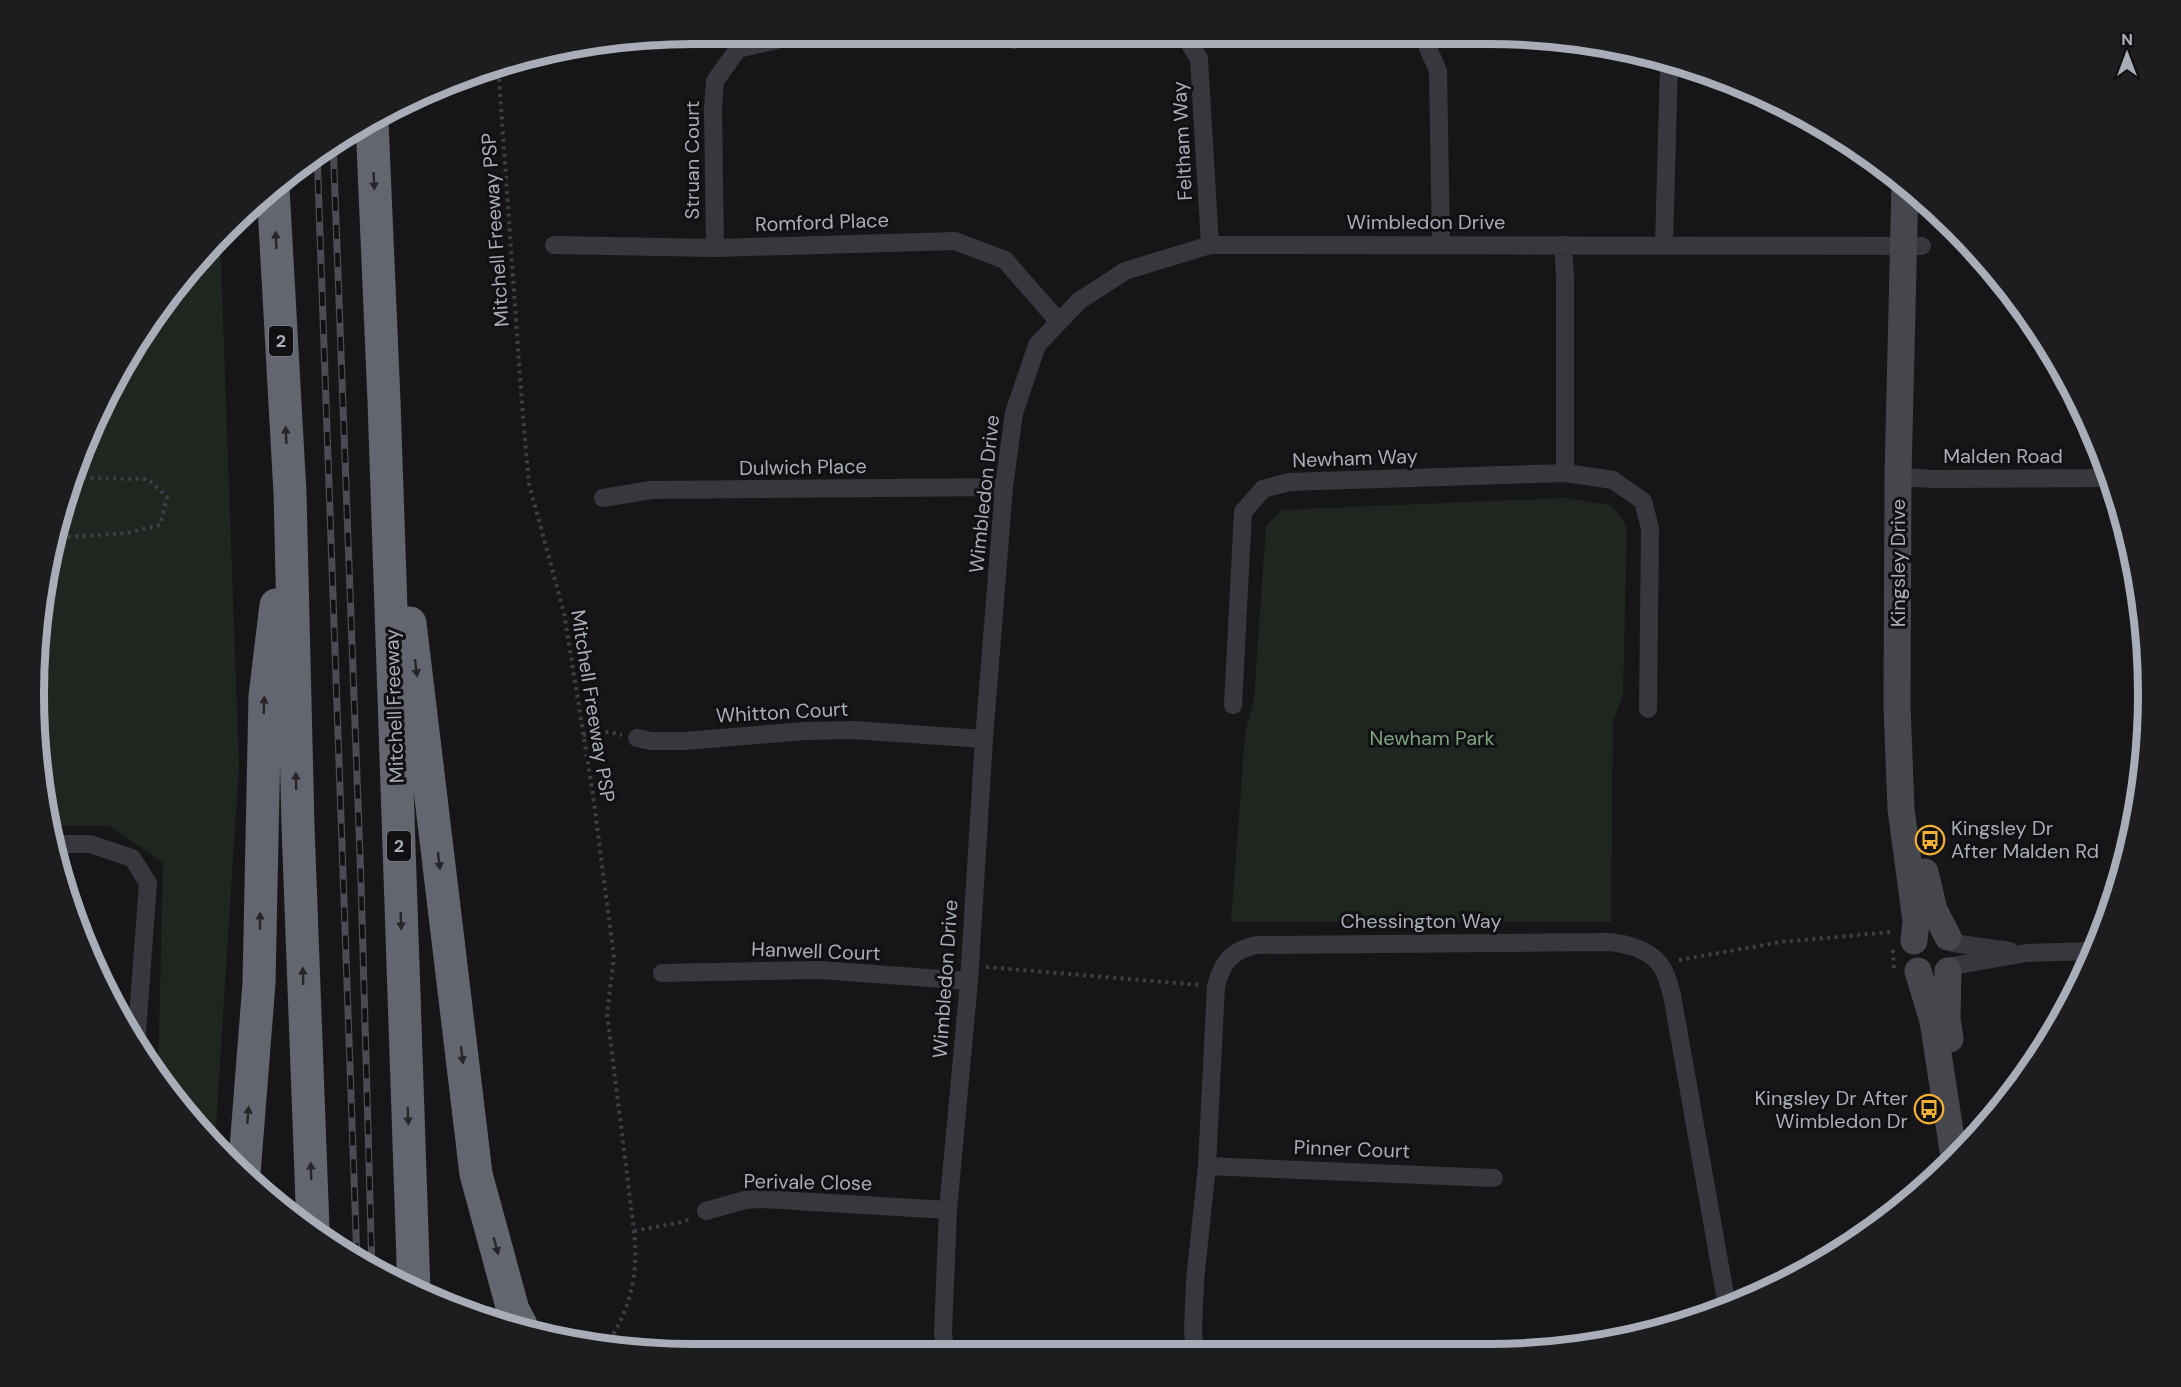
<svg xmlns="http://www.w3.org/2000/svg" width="2181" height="1387" font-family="'DM Sans',sans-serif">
<rect width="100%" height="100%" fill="#161618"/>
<path fill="#1e261f" d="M220 234 239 766 215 1141 158 1076 163 863 110 826H51L33 693 46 565 68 481 121 364 170 291Z
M1563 498 1611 505 1627 526 1623 695 1613 721 1611 922H1231L1245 734 1254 698 1266 526 1282 510Z"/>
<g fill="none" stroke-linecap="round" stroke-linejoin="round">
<path stroke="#3d3f44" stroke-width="4" stroke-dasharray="3 4.5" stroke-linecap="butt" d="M498 64 522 405 529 484 564 613 593 795 614 958 607 1013 634 1231C639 1273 630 1314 604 1347
M53 538 127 533 160 525 167 497 148 479 69 478
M583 735 609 732 622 735
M1893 950 1894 972
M1679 960 1781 942 1892 932
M986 967 1200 985
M634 1231 682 1222 692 1218"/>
<path stroke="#37383d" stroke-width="18" d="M1187 39 1199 59 1210 245
M1424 39 1438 71 1441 244
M1014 40 1016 39
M554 245 715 248 955 241 1005 260 1059 322
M1563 245 1565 277V473
M1664 245 1669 64
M715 248 713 108 715 81 738 49 777 40
M1898 477 1933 479 2109 478
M603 498 651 490 1004 487
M1233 705 1243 512 1263 489 1289 482 1565 473 1613 480 1643 501 1650 528 1648 709
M637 738 651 741H685L806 731 853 730 984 739
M53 844H90L132 858 148 883 136 1045
M1953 943 2010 951
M1952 966 2027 953 2093 951
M662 973 821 970 969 981
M1207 1166 1494 1178
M706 1211 745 1200 762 1199 948 1210
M945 1350 943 1332 948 1210 969 981 984 739 1004 487 1014 413 1037 345 1079 301 1125 271 1210 245 1922 246
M1195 1351 1193 1330 1195 1281 1207 1166 1216 986C1223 961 1231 951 1256 945L1607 942C1625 943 1647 949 1659 963 1666 971 1669 985 1672 995L1727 1306"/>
<path stroke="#45474d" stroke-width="27" d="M1905 184 1898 477 1897 706 1901 809 1916 921 1914 941
M1925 872 1934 910 1948 937
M1918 971 1933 1021 1954 1157
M1948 971 1947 1018 1950 1039"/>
<path stroke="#63666e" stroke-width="33" d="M372 122 384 401 414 1291
M273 188 290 493 298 826 313 1229
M410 623 476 1174 513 1310 521 1325
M244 1174 259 983 265 696 276 605"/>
<g stroke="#4a4c52" stroke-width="7">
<path id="rail" d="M333 141 361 882 372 1270
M317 152 357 1261"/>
</g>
<use href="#rail" stroke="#111113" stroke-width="4.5" stroke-dasharray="14" stroke-linecap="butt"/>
</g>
<defs><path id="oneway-solid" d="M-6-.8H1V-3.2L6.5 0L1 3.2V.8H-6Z" transform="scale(1.5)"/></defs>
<g fill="#26262a">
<use href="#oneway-solid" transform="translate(374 181) rotate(87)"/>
<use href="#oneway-solid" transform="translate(276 240) rotate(-93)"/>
<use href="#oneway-solid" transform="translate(286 435) rotate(-93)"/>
<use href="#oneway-solid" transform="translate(416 668) rotate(83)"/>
<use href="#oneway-solid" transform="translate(264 705) rotate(-88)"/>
<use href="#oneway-solid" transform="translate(296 781) rotate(-91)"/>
<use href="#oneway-solid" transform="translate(439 861) rotate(83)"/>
<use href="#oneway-solid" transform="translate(260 921) rotate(-89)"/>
<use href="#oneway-solid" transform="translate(401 921) rotate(88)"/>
<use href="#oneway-solid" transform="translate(303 976) rotate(-92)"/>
<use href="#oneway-solid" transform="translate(462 1055) rotate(83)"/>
<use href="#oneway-solid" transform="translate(248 1115) rotate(-85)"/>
<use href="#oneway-solid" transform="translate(408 1116) rotate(88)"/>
<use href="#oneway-solid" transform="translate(311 1171) rotate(-92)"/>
<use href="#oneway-solid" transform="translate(496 1246) rotate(75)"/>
</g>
<defs>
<g id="bus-ring" transform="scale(1.5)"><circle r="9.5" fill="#111113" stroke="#f2b134" stroke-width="1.5"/><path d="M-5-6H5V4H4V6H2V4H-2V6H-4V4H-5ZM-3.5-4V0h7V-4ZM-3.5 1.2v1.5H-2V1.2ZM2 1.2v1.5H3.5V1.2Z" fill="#f2b134"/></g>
</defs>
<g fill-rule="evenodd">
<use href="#bus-ring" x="1930" y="840"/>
<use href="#bus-ring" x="1929" y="1109"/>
</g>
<g text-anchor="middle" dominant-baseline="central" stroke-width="6" stroke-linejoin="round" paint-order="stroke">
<g fill="#111113" stroke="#7b7e86" stroke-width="1.5">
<rect x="269" y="326" width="24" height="30" rx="4.5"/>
<rect x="387" y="831" width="24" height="30" rx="4.5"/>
</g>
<g font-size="18" font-weight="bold" fill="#a8adb8">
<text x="281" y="341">2</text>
<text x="399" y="846">2</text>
</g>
<g font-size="20" fill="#a8adb8" stroke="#111113">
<text transform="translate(1182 141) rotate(-93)">Feltham Way</text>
<text transform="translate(692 160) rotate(-90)">Struan Court</text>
<text transform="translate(822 222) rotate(-2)">Romford Place</text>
<text x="1426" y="222">Wimbledon Drive</text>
<text transform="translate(495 230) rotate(-94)">Mitchell Freeway PSP</text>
<text x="2003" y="456">Malden Road</text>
<text transform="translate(1355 458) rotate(-2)">Newham Way</text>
<text transform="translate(803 467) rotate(-1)">Dulwich Place</text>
<text transform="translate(984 494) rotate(-84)">Wimbledon Drive</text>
<text transform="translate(1898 563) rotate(-90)">Kingsley Drive</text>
<text transform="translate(394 706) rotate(-92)">Mitchell Freeway</text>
<text transform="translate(593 706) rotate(81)">Mitchell Freeway PSP</text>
<text transform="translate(782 712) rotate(-3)">Whitton Court</text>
<text x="1421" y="921">Chessington Way</text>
<text transform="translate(816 951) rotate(2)">Hanwell Court</text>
<text transform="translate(945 979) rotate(-86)">Wimbledon Drive</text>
<text transform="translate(1352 1149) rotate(2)">Pinner Court</text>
<text transform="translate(808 1182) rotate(1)">Perivale Close</text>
</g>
<g font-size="20" fill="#7fa381" stroke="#111113">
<text x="1432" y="738">Newham Park</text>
</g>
<g font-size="20" fill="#a8adb8" stroke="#111113" text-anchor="start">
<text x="1951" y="828">Kingsley Dr<tspan x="1951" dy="23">After Malden Rd</tspan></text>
<text x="1908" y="1098" text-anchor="end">Kingsley Dr After<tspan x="1908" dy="23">Wimbledon Dr</tspan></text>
</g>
</g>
<path d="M0 0H2181V1387H0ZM694 44H1488A650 650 0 0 1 2138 694V694A650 650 0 0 1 1488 1344H694A650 650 0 0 1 44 694V694A650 650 0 0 1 694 44Z" fill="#1d1d20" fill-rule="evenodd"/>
<path fill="none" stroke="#a8adb8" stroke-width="8" d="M694 44H1488A650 650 0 0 1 2138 694V694A650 650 0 0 1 1488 1344H694A650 650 0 0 1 44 694V694A650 650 0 0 1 694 44Z"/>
<g transform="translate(2127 54)" stroke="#111113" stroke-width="4.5" paint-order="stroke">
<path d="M0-4.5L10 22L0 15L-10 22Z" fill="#a8adb8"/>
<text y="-9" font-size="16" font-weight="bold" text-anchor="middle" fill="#a8adb8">N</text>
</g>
</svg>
